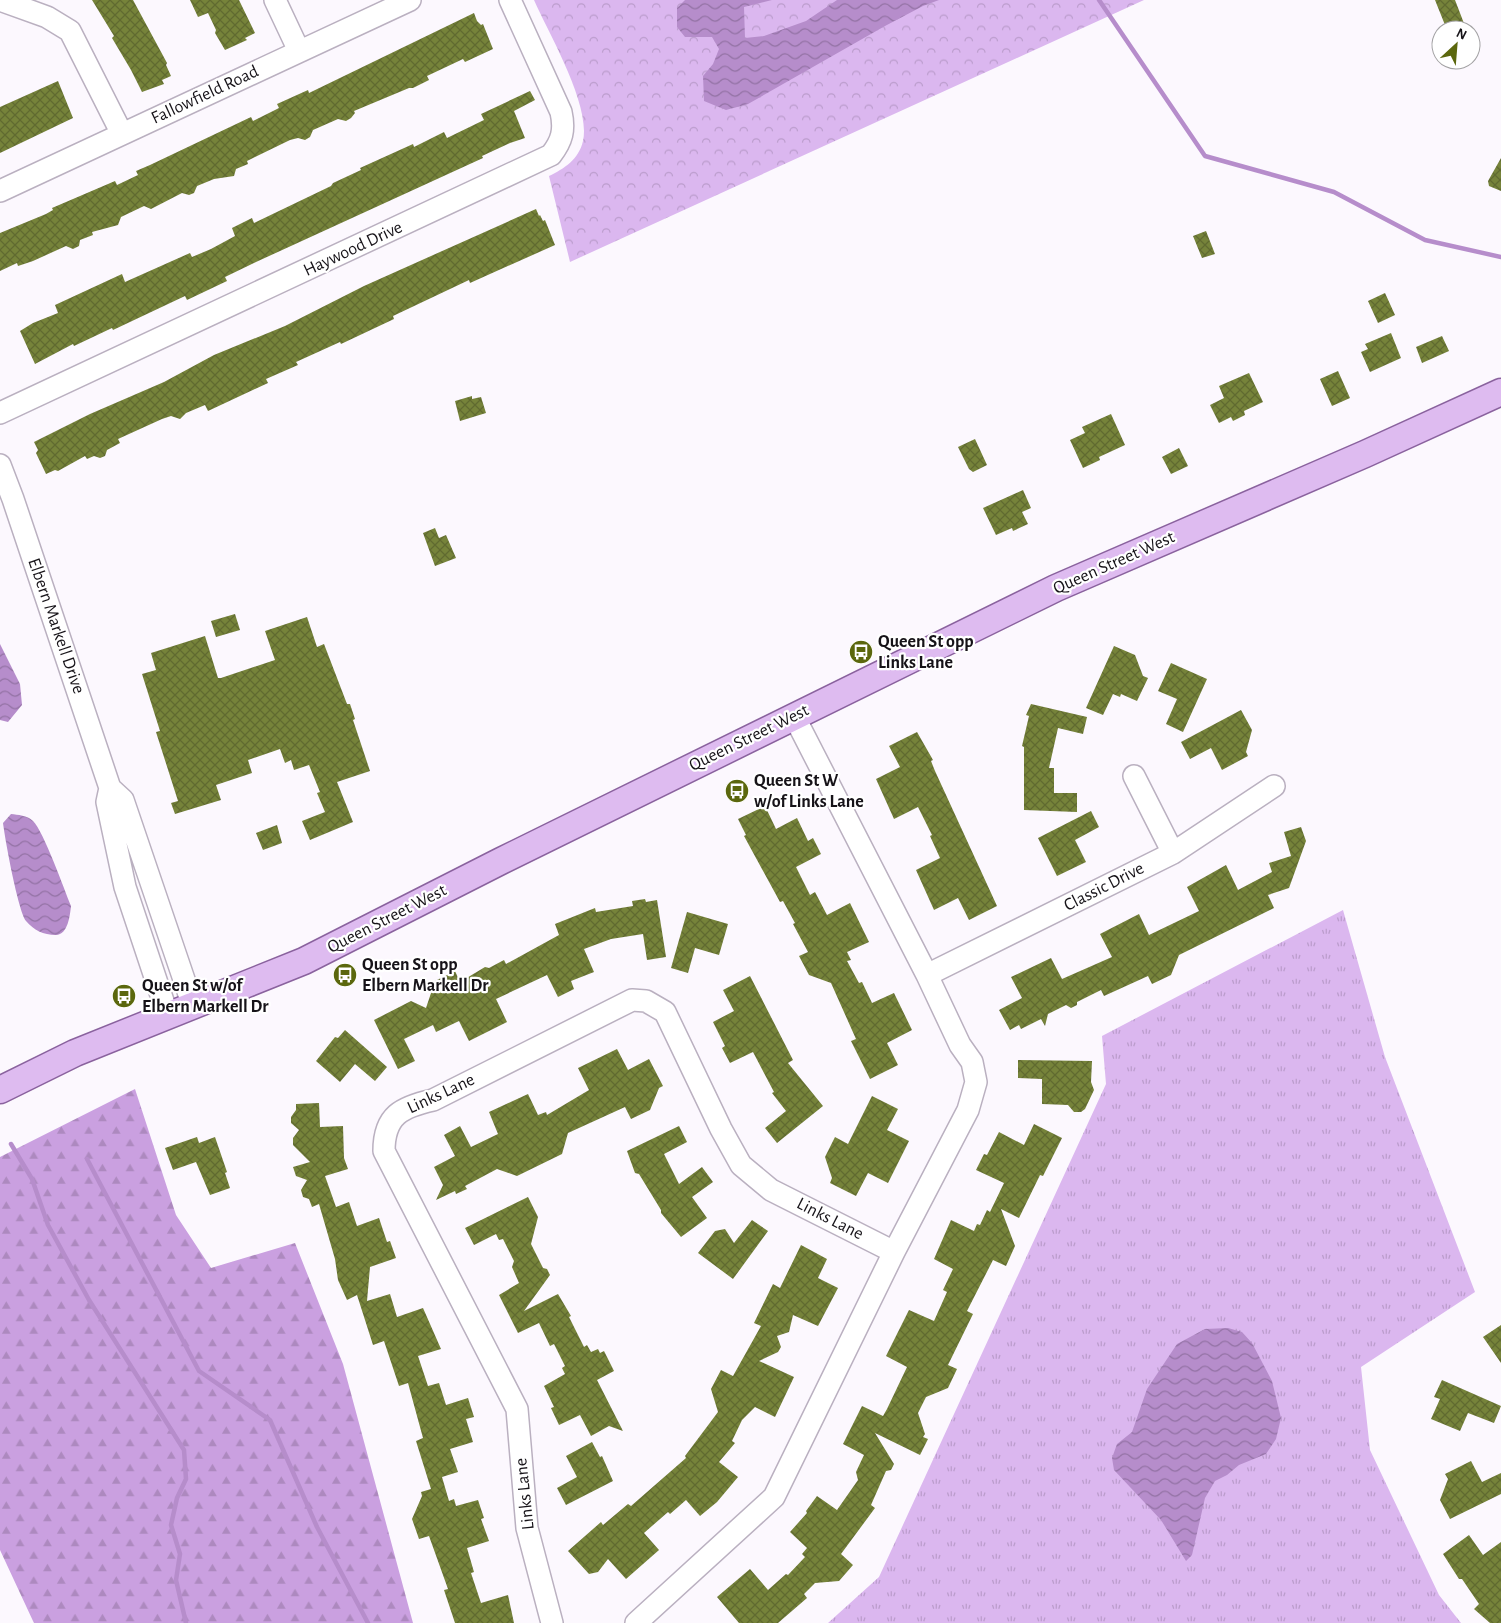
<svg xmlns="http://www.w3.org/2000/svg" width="1501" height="1623" font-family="'Alegreya Sans',sans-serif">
<defs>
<pattern id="grass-tufts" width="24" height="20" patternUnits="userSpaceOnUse" patternTransform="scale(1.25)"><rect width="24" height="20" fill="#dbb7ef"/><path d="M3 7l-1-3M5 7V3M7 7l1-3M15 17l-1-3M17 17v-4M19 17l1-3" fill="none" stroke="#bb9ccc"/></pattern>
<pattern id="forest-firs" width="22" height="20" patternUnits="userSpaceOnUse" patternTransform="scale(1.25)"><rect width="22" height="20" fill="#caa0e0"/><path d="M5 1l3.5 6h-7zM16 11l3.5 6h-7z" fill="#ad89bf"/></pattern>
<pattern id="park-crowns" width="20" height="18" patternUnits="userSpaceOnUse" patternTransform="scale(1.25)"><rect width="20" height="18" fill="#dbb7ef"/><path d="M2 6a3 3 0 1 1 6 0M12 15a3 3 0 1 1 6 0" fill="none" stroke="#bb9ccc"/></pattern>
<pattern id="water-waves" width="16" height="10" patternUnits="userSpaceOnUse" patternTransform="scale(1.25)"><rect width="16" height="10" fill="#b68dcb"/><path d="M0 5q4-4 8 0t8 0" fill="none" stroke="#9372a4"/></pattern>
<pattern id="building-cross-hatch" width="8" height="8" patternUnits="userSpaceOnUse" patternTransform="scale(1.25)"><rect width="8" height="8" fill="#76833a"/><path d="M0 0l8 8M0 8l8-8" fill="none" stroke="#606a30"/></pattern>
</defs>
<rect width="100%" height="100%" fill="#fcf8fe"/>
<path fill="url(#grass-tufts)" d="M1343 910 1385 1057 1475 1292 1361 1367 1370 1450 1439 1595 1461 1623H828L879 1577 1106 1084 1102 1036Z"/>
<path fill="url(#forest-firs)" d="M135 1089 176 1215 211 1268 295 1243 343 1364 413 1623H34L33 1621 0 1550V1157Z"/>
<path fill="url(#park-crowns)" d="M534 0H1144L570 262 549 176C564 169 579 159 583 141 591 105 549 34 534 0Z"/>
<path fill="url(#water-waves)" d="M685 0H772L744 7 745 38 764 36 806 21 837 0H939L923 6 885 26 748 104 726 110 704 101 703 76 713 64 719 49 712 37H685L677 27V8Z
M0 644 20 684 22 705 8 722 0 720Z
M11 814C18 815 27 815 33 821 44 832 64 889 71 906 70 915 68 935 56 935 43 935 34 930 26 921 18 910 5 839 3 823Z
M1228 1328 1242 1332 1252 1343 1272 1381 1281 1418 1276 1439 1266 1454 1239 1465 1227 1475 1215 1481 1205 1498 1192 1555 1186 1561 1161 1520 1114 1470 1112 1458 1117 1444 1132 1432 1147 1389 1177 1344 1205 1329Z"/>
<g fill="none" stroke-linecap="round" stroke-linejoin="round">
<path stroke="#b68dcb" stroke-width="4.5" d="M1099 0 1205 156 1334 192 1425 240 1501 257
M11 1144 32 1179 48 1225 89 1300 184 1450 186 1479 177 1498 171 1525 180 1554 176 1580 186 1623
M87 1159 199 1371 270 1420 317 1527 368 1623"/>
</g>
<path fill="url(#building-cross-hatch)" d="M92 0H133L167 63 166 65 171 76 162 80 164 84 142 92 131 70 112 38 114 36Z
M190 0H239L255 33 245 38 247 40 225 50 215 33 216 30 208 13 198 17Z
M1435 0H1455L1465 26 1447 30Z
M474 13 477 21 481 25 483 24 493 49 465 62 463 59 427 76 429 80 413 88H409L354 111 355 113 351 118 346 121 338 119 313 130 310 137 305 140 298 138 290 140 247 161 248 164 236 169 234 176 214 179 197 186 194 193 189 195 182 193 151 209 144 206 121 217 118 225 92 232 93 235 80 240 79 246 73 249 66 246 33 261 18 266 17 263 0 271V233L46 214 53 210 52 208 115 181 117 185 138 175 136 171 150 165 251 117 253 121 279 108 277 104 308 90 309 93Z
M58 81 73 118 0 153V107Z
M530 91 535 100 514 111 525 138 510 143 482 156 483 158 256 262 225 277 227 281 187 300 185 296 113 330 112 328 74 346 73 344 35 364 20 331 33 323 58 313 55 305 122 274 125 282 190 253 192 257 211 249 235 236 232 228 252 218 254 223 331 186 333 183 361 170 360 168 413 144 414 147 444 132 447 138 484 120 481 114Z
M1501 158V191L1489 186 1488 181Z
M536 209 539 216 540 215 543 221 545 220 555 245 470 283 469 280 393 316 394 319 341 344 340 342 296 362 298 365 266 379 268 383 208 411 205 405 186 413 180 419 171 416 162 419 118 439 120 443 107 450 105 456 100 458 94 456 87 459 85 456 58 471 55 470 46 474 36 453 38 450 34 442 90 414 164 382 214 355 285 326 364 286Z
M1206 231 1215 254 1202 258 1193 236Z
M1385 293 1395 315 1378 323 1368 301Z
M1391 333 1401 358 1370 372 1361 352 1368 349 1365 344Z
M1442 336 1449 351 1422 363 1416 347Z
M1338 371 1350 398 1332 406 1320 379Z
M1249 373 1263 402 1244 411 1245 415 1233 421 1231 417 1219 423 1210 405 1224 398 1219 386Z
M472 396V399L481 397 486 413 460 421 455 401Z
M1111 414 1125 445 1099 457 1100 460 1083 468 1070 440 1085 433 1082 427Z
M975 439 987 465 973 472 969 469 958 447Z
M1179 448 1188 466 1171 474 1162 457Z
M1023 490 1031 508 1022 512 1028 524 1013 531 1012 528 996 535 983 508Z
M435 528 439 538 446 535 456 558 435 566 423 533Z
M235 614 240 630 216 637 211 621Z
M307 617 317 647 324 644 347 704H350L355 719 353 720 370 771 337 782 353 822 310 840 302 821 325 812 317 793 320 792 309 765 294 770 291 760 285 763 280 749 248 760 252 773 216 785 221 800 175 814 171 803 178 801 156 732 160 731 142 674 156 670 151 653 205 636 218 678H221L275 660 265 631Z
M1114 646 1135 655 1143 676 1148 678 1137 701 1121 694 1120 697 1113 694 1103 715 1086 708Z
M1171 663 1207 679 1183 732 1166 724 1177 699 1158 691Z
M1031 704 1087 717 1083 734 1058 728 1049 768H1054V793H1077V812L1024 810V747L1022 746 1029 716 1026 715Z
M1241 710 1252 730 1246 752 1248 756 1222 770 1211 748 1190 759 1181 742Z
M917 732 933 760 931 761 935 771 997 906 969 920 958 898 934 910 916 870 940 858 930 836 932 835 918 807 894 819 876 779 900 767 889 746Z
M765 806 776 829 797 818 808 841 813 838 821 854 796 867 810 895 815 892 827 915 850 903 869 942 847 952 851 960 847 961 859 983 862 982 872 1003 894 993 912 1030 887 1043 898 1065 870 1079 851 1041 856 1039 831 983 809 975 799 956 808 952 793 924 795 923 783 901 780 902 744 836 746 835 738 819Z
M1091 811 1099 827 1075 840 1086 862 1057 876 1038 838Z
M277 825 282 843 263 850 256 833Z
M1301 827 1306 841 1289 888 1268 895 1274 908 1179 955 1171 975 1152 984 1148 976 1104 996 1101 990 1077 1002V1005L1071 1008 1066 1005 1048 1014 1045 1026 1041 1019 1021 1029 1019 1025 1010 1030 999 1010 1022 998 1011 977 1051 958 1062 979 1112 957 1100 934 1139 914 1149 935 1199 911 1187 887 1226 865 1238 890 1272 872 1269 863 1291 856 1284 832Z
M645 899 646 902 657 900 666 957 647 960 643 934 611 939 584 949 594 972 571 981 574 989 558 997 547 975 496 999 507 1022 469 1041 459 1021 436 1032 433 1025 404 1039 415 1061 398 1069 374 1020 411 1001 426 1008 435 981 455 971 460 982 485 967 489 968 504 960 506 964 559 935 555 924 595 908 596 912 633 906 632 901Z
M687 912 728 924 719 955 695 948 688 973 671 968Z
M750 976 793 1060 788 1063 823 1106 777 1143 765 1128 786 1111 772 1093 774 1092 753 1052 730 1063 722 1048 725 1046 713 1022 734 1011 723 990Z
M345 1030 387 1067 375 1081 355 1064 340 1082 316 1061 335 1037 338 1038Z
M617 1049 628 1070 649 1059 663 1086 659 1088 650 1110 631 1119 625 1107 568 1133 562 1154 517 1176 497 1169 465 1186 467 1189 456 1194 455 1191 436 1200 443 1185 434 1167 455 1156 444 1135 460 1126 471 1147 498 1134 489 1112 528 1094 538 1115 546 1112 547 1115 589 1090 578 1068Z
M1018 1060 1092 1061 1091 1082 1094 1090 1085 1109 1081 1112H1074L1068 1105 1042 1104V1079L1018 1078Z
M872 1096 898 1109 887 1130 909 1141 888 1183 868 1173 856 1196 830 1183 832 1178 825 1157 835 1137 848 1144Z
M319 1103 320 1127 343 1126 344 1158 348 1169 325 1176 336 1207 349 1202 357 1226 379 1218 387 1242 390 1241 396 1258 370 1267 367 1301 390 1294 397 1317 423 1308 441 1349 418 1356 428 1386 439 1383 446 1405 468 1398 474 1417 466 1419 473 1442 450 1449 458 1472 442 1477 449 1501 454 1499 456 1506 478 1500 484 1518 481 1519 489 1541 467 1548 474 1572 471 1573 481 1603 508 1595 514 1623H455L444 1590 448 1589 429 1536 419 1539 412 1519 422 1496 421 1492 431 1489 416 1441 423 1438 408 1383 399 1386 384 1341 373 1345 357 1295 347 1300 338 1280 335 1259 319 1204 312 1207 309 1199 303 1197 301 1190 307 1180 296 1176 293 1167 310 1162 293 1145V1138L299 1130 291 1123V1117L296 1110V1104Z
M1034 1124 1062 1138 1043 1176 1040 1175 1019 1218 1001 1209 1015 1246 1006 1266 993 1260 967 1311 973 1314 948 1365 957 1369 948 1388 926 1397 918 1413 925 1434 923 1437 928 1439 920 1455 875 1433 894 1464 891 1470 886 1471 871 1505 875 1508 841 1554 853 1565 839 1581 815 1583 804 1594 807 1598 778 1623H739L717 1597 750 1569 768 1590 786 1574 788 1575 805 1557 802 1554 807 1548 790 1532 807 1513 806 1511 817 1496 837 1510 858 1480 856 1472 864 1455 843 1444 862 1406 883 1416 887 1409 907 1367 886 1356 909 1310 934 1321 947 1292 943 1290 953 1269 934 1259 951 1220 974 1231 977 1224 980 1225 987 1210 990 1212 1004 1183 976 1170 984 1154 987 1155 999 1132 1024 1145Z
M679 1126 687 1142 664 1154 679 1184 702 1167 713 1182 692 1197 707 1218 681 1237 661 1213V1210L639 1174 635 1173 627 1151Z
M197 1137 199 1143 215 1137 227 1172 225 1173 230 1188 210 1195 196 1162 173 1170 165 1148Z
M528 1197 538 1217 531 1244 543 1268 547 1269 550 1275 524 1311 558 1294 571 1316 569 1317 584 1347 587 1345 591 1352 598 1349 600 1353 604 1351 614 1371 597 1380 623 1431 609 1426 591 1436 580 1415 559 1425 551 1408 554 1407 544 1386 565 1374 562 1368 565 1366 554 1344 550 1346 539 1323 518 1333 499 1295 519 1283 512 1267 514 1261 503 1239 499 1240 496 1234 474 1245 465 1228Z
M752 1220 768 1231 733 1279 698 1253 715 1231 725 1229 734 1243Z
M801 1245 827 1259 818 1278 838 1288 818 1326 793 1315 789 1332 777 1336 781 1347 778 1352 759 1361 794 1377 775 1417 755 1407 742 1420 732 1441 735 1443 719 1462 738 1477 717 1502 700 1516 686 1500 670 1514 668 1512 644 1533 659 1550 626 1579 608 1559 598 1572 589 1574 568 1551 601 1522 603 1525 628 1504 631 1506 686 1458 685 1456 718 1412 711 1389 721 1370 733 1376 761 1326 754 1323 773 1284 780 1288Z
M1501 1325V1363L1483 1337Z
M1442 1380 1501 1406 1494 1423 1468 1413 1460 1431 1431 1419 1440 1399 1434 1397Z
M592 1442 600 1457 602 1456 613 1481 566 1505 557 1488 577 1477 566 1456Z
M1471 1461 1482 1482 1501 1473V1494L1450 1519 1440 1500 1448 1479 1445 1474Z
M1469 1535 1483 1555 1501 1542V1623H1490L1474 1609 1479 1604 1462 1579H1459L1443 1554Z"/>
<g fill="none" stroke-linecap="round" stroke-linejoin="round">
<g stroke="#bab0c0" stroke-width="24">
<path id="minor" d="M0 0 47 17 70 31 122 134
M275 0 299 51
M0 191 410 0
M0 413 551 155C562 141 565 130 561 112L510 0
M0 465 13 499 110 788 123 800 193 1006
M1134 776 1173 853
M110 788 107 802 125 887 168 1016
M927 975 1173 853 1274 786
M552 1623 527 1528 517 1409 384 1151C384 1115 402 1107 433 1100L632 1000 646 1001 665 1012 721 1129 741 1165 771 1190 894 1252
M636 1623 774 1497 894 1252 968 1110 976 1082 972 1062 960 1045 927 975 794 716"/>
</g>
<g stroke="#8a629e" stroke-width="29">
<path id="major" d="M0 1090 75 1053 304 961 501 861 1056 588 1365 454 1501 392"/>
</g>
<use href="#minor" stroke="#fff" stroke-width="21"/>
<use href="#major" stroke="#debbf0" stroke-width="26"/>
</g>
<defs>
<g id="bus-disc" transform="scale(1.25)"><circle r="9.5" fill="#5b670d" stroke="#fff"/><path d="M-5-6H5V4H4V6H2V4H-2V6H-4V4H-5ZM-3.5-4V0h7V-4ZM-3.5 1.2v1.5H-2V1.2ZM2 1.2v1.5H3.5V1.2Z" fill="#fff"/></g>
</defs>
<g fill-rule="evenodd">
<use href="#bus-disc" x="861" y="652"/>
<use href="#bus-disc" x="737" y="791"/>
<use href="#bus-disc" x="345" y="975"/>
<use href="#bus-disc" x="124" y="996"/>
</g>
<g text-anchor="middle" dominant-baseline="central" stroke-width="4.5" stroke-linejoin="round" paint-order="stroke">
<g font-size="18" fill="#161318" stroke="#fff">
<text transform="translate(205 95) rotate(-25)">Fallowfield Road</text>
<text transform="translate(353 249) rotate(-25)">Haywood Drive</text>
<text transform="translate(1114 563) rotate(-24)">Queen Street West</text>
<text transform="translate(56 626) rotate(71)">Elbern Markell Drive</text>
<text transform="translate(749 738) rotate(-26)">Queen Street West</text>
<text transform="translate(1104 887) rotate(-27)">Classic Drive</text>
<text transform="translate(387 919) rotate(-27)">Queen Street West</text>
<text transform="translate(441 1094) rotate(-25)">Links Lane</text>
<text transform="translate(830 1219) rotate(27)">Links Lane</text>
<text transform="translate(525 1494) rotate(-96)">Links Lane</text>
</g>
<g font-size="18" font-weight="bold" fill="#161318" stroke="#fff" text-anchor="start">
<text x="878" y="642">Queen St opp<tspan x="878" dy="21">Links Lane</tspan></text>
<text x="754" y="781">Queen St W<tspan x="754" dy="21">w/of Links Lane</tspan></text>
<text x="362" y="965">Queen St opp<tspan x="362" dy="21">Elbern Markell Dr</tspan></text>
<text x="142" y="986">Queen St w/of<tspan x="142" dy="21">Elbern Markell Dr</tspan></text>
</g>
</g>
<g transform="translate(1456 45) rotate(26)"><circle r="24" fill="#ffffff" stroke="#a2a1a3"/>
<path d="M0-4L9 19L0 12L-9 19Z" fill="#5b670d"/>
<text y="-8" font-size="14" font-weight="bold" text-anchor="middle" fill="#161318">N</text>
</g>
</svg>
